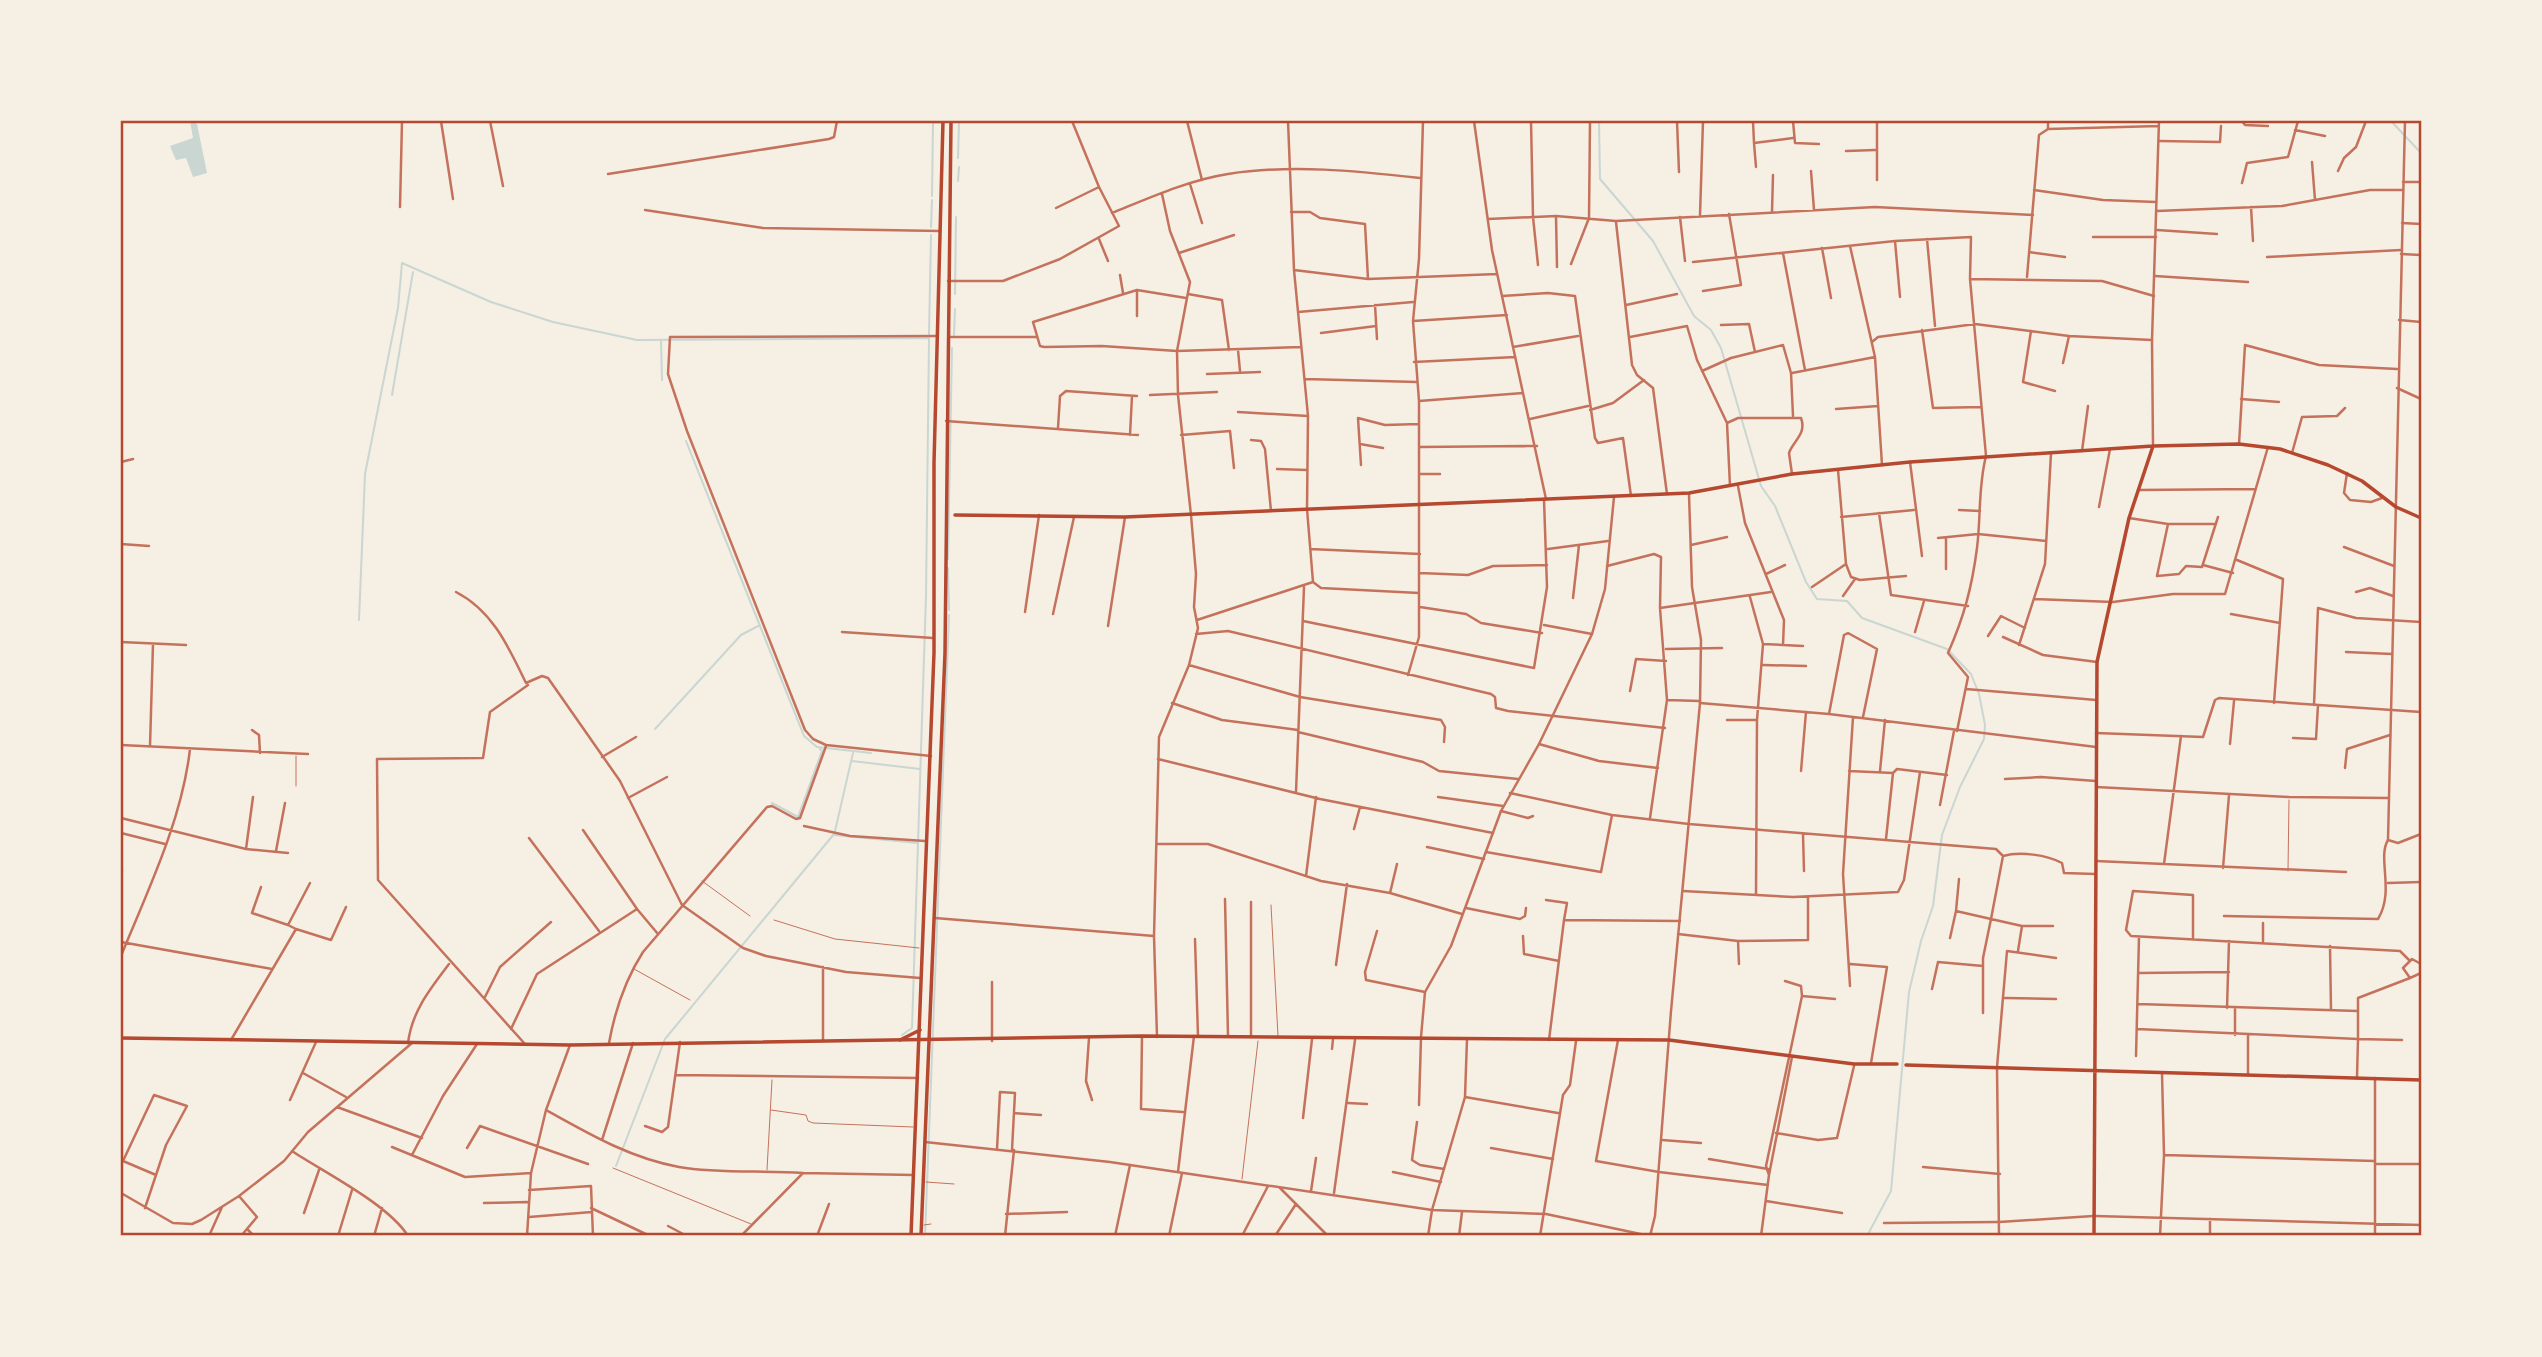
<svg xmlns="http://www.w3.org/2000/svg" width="2542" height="1357" font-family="Lato,sans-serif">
<rect width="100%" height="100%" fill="#f6efe4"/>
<path fill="#c9d6d2" d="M190 121 197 124 207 173 193 177 186 158 176 160 170 146 193 138Z"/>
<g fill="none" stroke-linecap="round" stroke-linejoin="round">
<path stroke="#c9d6d2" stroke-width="2" d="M1599 121 1600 179 1653 241 1694 316 1711 330 1721 348 1761 486 1775 506 1806 582 1817 599 1847 601 1862 618 1947 649 1971 674 1979 694 1985 725 1984 739 1960 787 1942 835 1933 906 1921 941 1909 992 1891 1191 1867 1236
M2391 121 2421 153
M958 158 959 121
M958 181 959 167
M932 196 933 123
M931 227 932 200
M955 294 956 217
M929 334 931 235
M954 335 955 309
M661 340 662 380
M392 395 413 272
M686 441 804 736 817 747 871 753
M948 559 952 348
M948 568 949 610
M359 620 365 474 398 308 402 263 491 302 553 322 637 340 929 338
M655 729 741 635 760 625
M852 761 920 769
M772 803 798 817 822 751 820 749
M835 831 853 753
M834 835 918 843
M902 1035 912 1028 926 596 929 338
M616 1166 665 1039 834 834
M925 1236 949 615"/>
<path stroke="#c5725c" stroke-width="1" d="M296 756V786
M2288 871 2289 800
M702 881 750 916
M1271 905 1278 1036
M774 920 835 939 919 948
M634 969 690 1000
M771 1110 806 1115 808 1121 813 1123 913 1127
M613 1168 751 1224
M767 1170 772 1080
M1242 1179 1258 1041
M926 1182 954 1184
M924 1225 931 1224"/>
<path stroke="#c5725c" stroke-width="2.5" d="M441 121 453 199
M490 121 503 186
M871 121 943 122
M1072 121 1099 187
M1187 121 1202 180
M1474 121 1492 250 1546 499
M1531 121 1533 217 1538 265
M1677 121 1679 172
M1753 121 1754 143 1793 138
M1793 121 1795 143 1819 144
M1877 121V180
M2242 121 2245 125 2268 126
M2295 130 2325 136
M2159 141 2220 142 2221 126
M1754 143 1756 167
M1846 151 1875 150
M2312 162 2315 200
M1811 171 1814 210
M2338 171 2344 158 2356 147 2366 121
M608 174 829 139 834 137 837 121
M2403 182H2421
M2242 183 2247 163 2288 157 2298 121
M1190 184 1202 223
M2034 190 2103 200 2156 202
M400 207 402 121
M2251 207 2253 241
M645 210 763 228 940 231
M2157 211 2282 206 2370 190H2403
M1291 212H1310L1320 218 1365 224 1368 279
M1772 212 1773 175
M1112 213C1149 198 1189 180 1228 174 1291 164 1357 171 1420 178
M1700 215 1703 121
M1556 216 1557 267
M1680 217 1685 261
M1488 219 1556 216 1616 221 1875 207 2033 215
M1616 222 1632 365 1637 375 1653 388 1667 494
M2402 223 2421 224
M2157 230 2217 234
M2093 237H2156
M1099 239 1108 261
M1927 239 1935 326
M1895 241 1900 297
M1850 246 1875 357 1882 465
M1822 248 1831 298
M2029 252 2065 257
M1179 253 1234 235
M1783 253 1805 370
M2401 254 2421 255
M2267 257 2401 250
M1693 262 1895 241 1971 237 1970 279 1986 456C1978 487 1981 517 1977 548 1972 587 1964 617 1948 653L1968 677 1957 731
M1571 264 1589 218 1590 121
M1294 270 1368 279 1497 274
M1120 275 1123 293
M2155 276 2248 282
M2027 277 2039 135 2048 129
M1970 279 2102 281 2154 296
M948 281H1003L1060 259 1119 226 1099 187 1056 208
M1137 290V316
M1703 291 1741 285 1729 214
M1188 294 1222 300 1229 350
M1502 296 1548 293 1575 296 1595 438 1598 443 1623 438 1631 496
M1186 298 1137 290 1033 322 1040 346 1044 347 1102 346 1177 351 1301 347
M1375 305 1377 339
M1626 305 1677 294
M1298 312 1413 302
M2399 320 2421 322
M1413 321 1507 315
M1721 325 1749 324 1755 352
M1922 330 1933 408 1981 407
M2031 331 2023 382 2055 391
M1321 333 1376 326
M949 337H1036
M1630 337 1687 326 1697 360 1727 423 1730 486
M1872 342 1878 337 1975 324 2069 336 2152 340
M1513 347 1578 336
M1238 350 1240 371
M1414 362 1515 357
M2063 363 2069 336
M1702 371 1731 358 1783 345 1791 373 1793 416
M1792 373 1875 357
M1207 374 1260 372
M1305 379 1417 382
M2397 388 2421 399
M1150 395 1217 392
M2241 399 2279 402
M1419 401 1523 393
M1836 409 1878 406
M1590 410 1613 403 1644 380
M1238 412 1308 416
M1530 419 1588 406
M946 421 1138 435
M1727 423 1738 418H1801C1807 434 1793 441 1789 453L1792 474
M1058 428 1060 396 1066 391 1137 396
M1130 435 1132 396
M1181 435 1230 431 1234 468
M1251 440 1261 441 1265 449 1271 511
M1360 444 1383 448
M2239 444 2245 345 2319 365 2397 369
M1419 447 1537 446
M2082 451 2088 406
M2292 453 2302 417 2337 416 2345 408
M121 462 133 459
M1910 462 1922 556
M1361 465 1358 418 1385 425 1419 424
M1277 469 1307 470
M1838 470 1846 564 1851 577 1860 580 1906 576
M2347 473 2344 493 2350 500 2371 502 2382 498
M1419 474H1440
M1738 486 1745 523 1784 620 1783 645
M2138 490 2255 489
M2099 507 2110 449
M1959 510 1980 511
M1879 513 1891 595 1968 606
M1841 517 1914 510
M2129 518 2168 524H2215
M2168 524 2157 576 2179 574 2186 566 2202 567 2218 517
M1938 538 1978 534 2046 541
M121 544 149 546
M1691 545 1727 537
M2344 547 2394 566
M1310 549 1420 554
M1548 549 1608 541
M2237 560 2283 579 2274 703
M2203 565 2233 573
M1607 566 1654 554 1661 557 1660 608 1667 700 1650 818
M1946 569V538
M1420 573 1468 575 1493 566 1547 565
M1766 574 1785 565
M1313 582 1321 588 1419 593
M1812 587 1846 564
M456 592C493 611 509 648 526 683L542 676 548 678 620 781 682 905 743 948 766 956 846 972 920 978
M2356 592 2370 588 2393 596
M1843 596 1855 579
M1750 597 1763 644 1757 720 1756 895
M1573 598 1579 545
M2034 599 2113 602 2173 594H2225L2268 447
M1420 607 1466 614 1481 623 1542 633
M1660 608 1771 592
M1025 612 1039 515
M1053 614 1074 517
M2231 614 2280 623
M1197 620 1313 582 1307 509 1308 416 1294 270 1288 121
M1303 621 1534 668 1547 587 1544 500
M1544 625 1592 634
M1108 626 1125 517
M842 632 933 638
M1915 632 1924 601
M1196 634 1228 631 1491 694 1495 697 1496 708 1508 711 1665 728
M1988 636 2001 616 2025 628
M2003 637 2043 655 2097 662
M121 642 186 645
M1763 644 1803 646
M2019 645 2045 564 2051 453
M1666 649 1722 648
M2346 652 2392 654
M1189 665 1300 697 1441 720 1445 727 1444 742
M1763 665 1806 666
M1408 675 1419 637V401L1413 321 1419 259 1423 121
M1966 689 2096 700
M1630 691 1636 659 1666 661
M1667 700 1699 701
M1172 703 1222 720 1298 730
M1700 703 1829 714 2096 747
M2314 705 2318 608 2356 618 2421 622
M1829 714 1844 635 1848 633 1877 649 1863 717
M1727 720H1757
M252 730 259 735 260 753
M1298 732 1423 762 1439 771 1518 779
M2096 733 2203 737 2215 700 2219 698 2421 712
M2293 738 2316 739 2318 705
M1539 744 1599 761 1658 768
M2230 744 2234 701
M121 745 308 754
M150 746 153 644
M931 756 826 745 813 739 805 730 687 431 668 374 670 337 938 336
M602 757 636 737
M1158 759 1320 799 1493 833
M2345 768 2347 749 2390 735
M1801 771 1806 712
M1849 771 1893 773 1897 769 1947 775
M1880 771 1885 720
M2005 779 2041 777 2096 781
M2096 787 2289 797 2388 798
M1296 792 1304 587
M1510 793 1612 815 1689 824 1996 849 2003 856
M1438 797 1503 806
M628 798 667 777
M1940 805 1954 731
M1501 811 1528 818 1533 816
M121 818 246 849 288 853
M804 826 850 836 925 841
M1354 829 1360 807
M583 830 637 909 658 934
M121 833 165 844
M1803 834 1804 871
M529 838 599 931
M1886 839 1893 773
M1157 844H1208L1321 881 1390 893 1462 914
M1427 847 1484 859
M246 849 253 797
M276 851 285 803
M1486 852 1601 872 1612 815
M2003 856 1991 919 2022 926 2018 951
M2003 856C2020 851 2047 855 2062 863L2064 873 2095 874
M2096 861 2346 872
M2164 864 2181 736
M2223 868 2229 795
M121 871H122
M1306 876 1316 797
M1959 879 1956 911 1991 919 1983 958V1013
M2388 883 2421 882
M261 887 252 913 288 925
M1683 891 1793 897 1898 892 1904 880 1920 772
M1390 893 1397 864
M1225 899 1228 1036
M1546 900 1567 903 1564 920
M1251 902V1035
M1466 908 1520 919 1525 916 1526 908
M2224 916 2378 919C2395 891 2377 858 2388 840
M935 918 1154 936
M2022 926H2053
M296 929 331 940 346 907
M1377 931 1365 972 1366 980 1425 992
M1678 934 1738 941 1808 940V897
M1523 936 1524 954 1559 961
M1950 938 1956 911
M2193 938V895L2133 891 2126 930 2131 936 2400 951 2409 960
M1195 939 1198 1036
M1738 941 1739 964
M2263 941V923
M121 942 272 969
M2330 946 2331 1010
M121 956C148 890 182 820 190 749
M1850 964 1887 967 1871 1063
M2421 964 2412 959 2403 968 2410 978 2421 973
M1336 965 1347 884
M2139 973 2229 972
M1850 986 1843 874 1853 717
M1932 989 1938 962 1983 966
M1802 996 1835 999
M485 997 500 967 551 922
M2005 998 2056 999
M2138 1004 2358 1011
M2227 1008 2229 941
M2235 1008V1035
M511 1029 537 974 637 909
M2137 1029 2358 1039 2357 1077
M2248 1035V1074
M1142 1036 1141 1109 1183 1112
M1157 1037 1154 936 1159 737 1189 665 1198 628 1194 607 1196 574 1191 515 1178 395 1177 351 1190 282 1170 231 1162 194
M1089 1038 1086 1081 1092 1100
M231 1040 296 929 288 925 310 883
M1549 1040 1564 920 1680 921
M1618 1040 1596 1161 1659 1172 1768 1185
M2402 1040 2358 1039V998L2410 978
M823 1041V967
M992 1041V982
M408 1043C412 1011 430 989 449 964
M609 1043C615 1010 625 980 643 952L767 807 772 806 796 819 800 818 826 746
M525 1044 378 880 377 759 483 758 490 712 528 685
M1332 1049 1333 1039
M2136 1056 2139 937
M1997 1067 2007 951 2056 958
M303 1073 346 1097
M676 1075 918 1078
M2375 1078V1236
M1465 1097 1558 1113
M290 1100 316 1042
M1348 1103 1367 1104
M1419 1105 1421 1038
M337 1107 422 1138
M546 1110C589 1134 630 1158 679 1167 720 1174 762 1170 803 1173
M1014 1113 1041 1115
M1303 1118 1312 1039
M1417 1122 1412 1160 1420 1165 1444 1169
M645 1126 662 1132 668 1127 680 1042
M1776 1133 1818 1140 1837 1138 1854 1066
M602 1140 633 1043
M1662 1140 1701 1143
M392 1147 465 1177 531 1173
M467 1148 480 1126 588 1164
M1491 1148 1553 1159
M997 1149 1000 1092 1015 1093 1012 1150
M292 1151C325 1173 388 1204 408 1236
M412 1155 443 1096 477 1044
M2164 1155 2375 1161
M1709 1159 1768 1169
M2375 1164H2421
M1923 1167 2000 1174
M1178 1172 1194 1036
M1393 1172 1441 1182
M1769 1175 1766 1166 1802 996 1801 986 1785 981
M1280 1188 1328 1236
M529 1190 591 1186 593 1236
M1311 1191 1316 1158
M121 1193 173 1223 192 1224 201 1220 239 1196 284 1161 308 1132 412 1043
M1334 1193 1355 1040
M239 1196 257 1217 241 1236
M1766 1201 1842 1213
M484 1203 528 1202
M145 1208 166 1145 187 1106 154 1095 123 1161 156 1175
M591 1208 650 1236
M304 1213 319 1170
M1006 1214 1067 1212
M2095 1216 2421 1225
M529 1217 592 1212
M2210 1219V1236
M1884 1223 1999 1222
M668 1226 687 1236
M247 1229 254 1236
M209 1236 222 1207
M338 1236 352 1190
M374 1236 382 1208
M527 1236 531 1173 546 1110 570 1045
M741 1236 803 1173 914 1175
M817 1236 829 1204
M1005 1236 1014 1150
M1115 1236 1130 1165
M1169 1236 1182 1173
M1242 1236 1268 1186
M1275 1236 1296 1204
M1428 1236 1432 1210 1465 1097 1467 1039
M1459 1236 1462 1212
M1540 1236 1563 1095 1570 1085 1576 1041
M1761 1236 1769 1175 1792 1057
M2160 1236 2164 1155 2162 1073"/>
<path stroke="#c5725c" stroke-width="2.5" d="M2048 121V129L2159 126
M2405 121 2388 840 2398 843 2421 834
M2153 446 2152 340 2159 121
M1421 1037 1425 992 1451 946 1501 811 1539 744 1592 634 1605 589 1614 497
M1997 1067 1999 1236
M925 1142 1110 1162 1432 1210 1546 1214 1650 1236
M1999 1222 2093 1216
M1650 1236 1655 1216 1671 1011 1700 703 1701 640 1692 587 1689 494"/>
<path stroke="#b5482f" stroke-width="3.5" d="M955 515 1125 517 1689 493 1792 474 1910 462 2153 446 2239 444 2280 449 2328 465 2362 481 2396 507 2421 518
M121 1038 570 1045 1142 1036 1669 1040 1854 1064H1897
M1906 1065 2421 1080
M2094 1236 2097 662 2129 518 2153 446"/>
<path stroke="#b5482f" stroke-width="3.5" d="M900 1040 920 1030
M911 1236 934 653V463L943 121
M921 1236 945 653 951 121"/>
</g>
<rect width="2542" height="1357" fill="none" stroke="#f6efe4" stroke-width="245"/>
<rect x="122" y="122" width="2298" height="1112" fill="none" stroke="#b5482f" stroke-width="2.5"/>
</svg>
